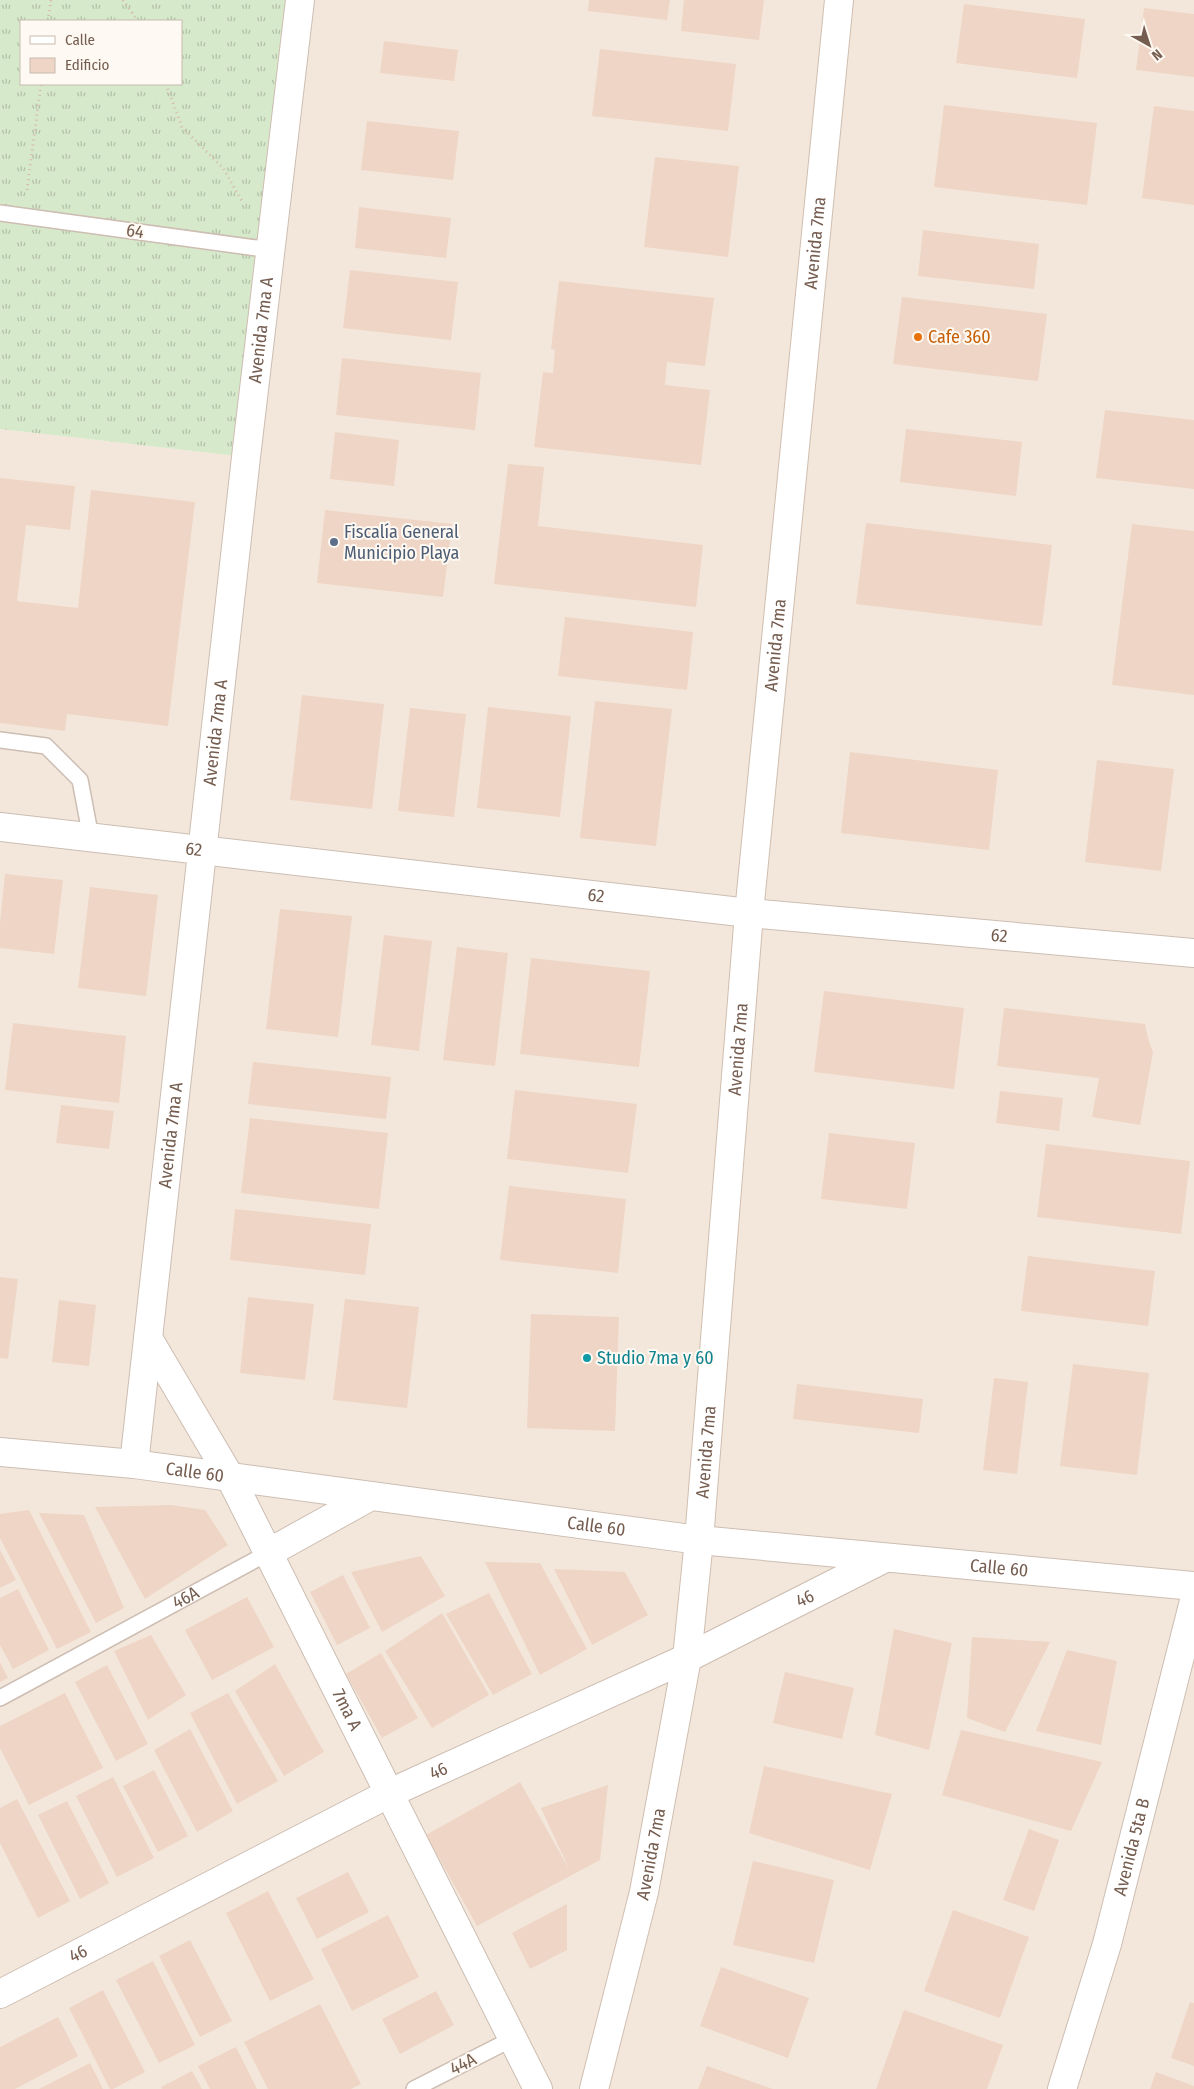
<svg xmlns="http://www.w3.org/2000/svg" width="1194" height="2089" font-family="'Fira Sans Condensed',sans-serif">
<defs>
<pattern id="grass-tufts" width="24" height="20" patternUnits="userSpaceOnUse" patternTransform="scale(1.25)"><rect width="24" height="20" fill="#d7e9cb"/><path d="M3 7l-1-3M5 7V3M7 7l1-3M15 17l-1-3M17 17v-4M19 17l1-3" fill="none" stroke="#b3c0a7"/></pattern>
</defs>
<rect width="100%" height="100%" fill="#fbf5ec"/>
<path fill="#f3e7db" d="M300 0H1194V2089H0V429L246 457Z"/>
<path fill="url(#grass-tufts)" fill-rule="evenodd" d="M0 0H300L246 457 0 429ZM21 21H181V84H21Z"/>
<path fill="#efd5c5" d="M589 0H670L667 20 588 11Z
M684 0H764L759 40 681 31Z
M964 4 1085 19 1077 78 956 63Z
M1144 8 1194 14V77L1136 70Z
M384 41 458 50 454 81 380 73Z
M600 49 736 64 728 131 592 116Z
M944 105 1097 123 1087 205 934 187Z
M1154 106 1194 111V205L1142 198Z
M367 121 459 131 453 180 361 170Z
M655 157 739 166 728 257 644 247Z
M359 207 451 218 446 258 355 248Z
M923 230 1039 244 1034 289 918 276Z
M350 270 458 282 451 340 343 328Z
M559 281 714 298 705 366 667 362 665 385 710 390 701 465 534 447 543 372 553 373 555 350 551 349Z
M902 297 1047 314 1038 381 893 364Z
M342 358 481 373 475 430 336 415Z
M1105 410 1194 420V489L1096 478Z
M906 429 1022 442 1016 496 900 482Z
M335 432 399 440 394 486 330 479Z
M508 464 544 467 538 526 703 545 696 607 494 584Z
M0 478 75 486 70 530 26 525 17 601 78 608 91 490 195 502 168 726 67 714 65 731 0 723Z
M325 510 452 524 443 597 317 583Z
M866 523 1052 545 1042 626 856 604Z
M1132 524 1194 531V695L1112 685Z
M565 617 693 632 687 690 558 676Z
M302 695 384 704 372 809 290 800Z
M595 701 672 709 656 846 580 838Z
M488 707 571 716 560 817 477 808Z
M410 708 466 714 454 817 398 811Z
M850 752 998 770 989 850 841 833Z
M1097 760 1174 769 1161 871 1085 862Z
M5 874 63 880 54 954 0 948V923Z
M90 887 158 895 146 996 78 988Z
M280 909 352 916 338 1037 266 1029Z
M384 935 432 941 419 1051 371 1045Z
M457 947 508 953 495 1066 443 1060Z
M531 958 650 971 639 1067 520 1054Z
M824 991 964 1008 954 1089 814 1072Z
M1004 1008 1145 1024 1149 1042 1153 1052 1140 1125 1092 1117 1099 1078 997 1066Z
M13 1023 126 1036 119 1103 5 1090Z
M253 1062 391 1077 386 1119 248 1104Z
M515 1090 637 1104 628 1173 507 1159Z
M1000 1091 1063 1098 1059 1131 996 1123Z
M61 1105 114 1111 109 1149 56 1143Z
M250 1118 388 1133 379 1209 241 1193Z
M829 1133 915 1143 907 1209 821 1199Z
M1046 1144 1190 1161 1181 1234 1037 1217Z
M509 1186 626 1199 618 1273 500 1260Z
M235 1209 371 1224 365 1275 230 1260Z
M1028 1256 1155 1271 1148 1326 1021 1311Z
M0 1277 18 1279 8 1359 0 1358Z
M248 1297 314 1304 305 1380 240 1373Z
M345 1299 419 1307 407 1408 333 1400Z
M59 1300 96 1305 89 1366 52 1362Z
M531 1314 619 1317 615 1431 527 1428Z
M1073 1364 1149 1373 1137 1475 1060 1466Z
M994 1378 1028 1382 1017 1474 983 1470Z
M797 1384 923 1399 919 1433 793 1419Z
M171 1505 205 1510 228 1545 145 1599 95 1507Z
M29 1510 91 1632 57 1649 0 1538V1514Z
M39 1513 84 1515 124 1608 96 1623Z
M0 1550 16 1580 0 1588Z
M421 1556 445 1596 382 1632 351 1572Z
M485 1562 540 1563 587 1649 540 1675Z
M554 1569 625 1572 648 1615 592 1645Z
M343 1575 370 1628 337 1645 310 1592Z
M18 1589 49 1650 13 1669 0 1645V1598Z
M489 1593 532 1674 493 1695 446 1614Z
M247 1597 274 1647 212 1680 185 1630Z
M442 1613 489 1695 432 1728 385 1651Z
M894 1629 952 1643 929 1750 875 1735Z
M151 1635 186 1695 148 1720 114 1651Z
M972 1637 1050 1642 1005 1732 967 1718Z
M1067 1650 1117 1661 1101 1745 1036 1731Z
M381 1653 418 1718 382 1738 346 1674Z
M0 1662 8 1678 0 1682Z
M275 1664 324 1752 284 1776 235 1691Z
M107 1665 148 1744 116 1761 75 1682Z
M785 1672 854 1688 842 1739 773 1723Z
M65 1693 103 1768 29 1805 0 1748V1726Z
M228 1693 278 1781 237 1804 190 1713Z
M190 1729 233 1811 197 1832 154 1750Z
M961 1730 1102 1762 1071 1831 942 1795Z
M764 1766 892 1794 870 1870 749 1833Z
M154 1770 188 1836 158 1852 123 1786Z
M113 1777 154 1858 117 1877 76 1796Z
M520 1782 569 1869 541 1808 608 1785 600 1860 477 1926 426 1835Z
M17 1799 70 1901 38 1918 0 1843V1808Z
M67 1801 109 1883 80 1899 38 1815Z
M1029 1829 1059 1840 1034 1911 1003 1900Z
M753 1861 834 1880 814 1963 733 1945Z
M348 1872 369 1912 317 1939 296 1898Z
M268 1891 314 1979 270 2001 226 1913Z
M567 1904V1950L530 1969 512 1933Z
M953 1910 1029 1937 1000 2018 924 1991Z
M388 1915 419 1977 352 2011 321 1949Z
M190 1940 232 2021 200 2037 159 1956Z
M153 1961 195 2045 159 2063 116 1980Z
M721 1967 809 1998 788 2058 700 2026Z
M103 1990 145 2072 113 2089H110L69 2008Z
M436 1991 454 2025 400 2054 382 2019Z
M1190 2002 1194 2003V2066L1171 2058Z
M320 2004 361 2084 351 2089H268L244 2042Z
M904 2010 1003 2045 987 2089H876Z
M58 2017 78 2056 15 2089H0V2047Z
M236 2047 257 2089H210L198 2066Z
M90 2063 103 2089H39Z
M707 2066 773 2089H698Z
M192 2071 202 2089H162L161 2087Z
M1156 2072 1194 2086V2089H1150Z"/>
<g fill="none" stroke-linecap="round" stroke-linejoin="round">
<g stroke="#cdbdb2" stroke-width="18">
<g id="service">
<path d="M0 213 271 250"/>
<path d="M0 740 46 746 80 780 91 838"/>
<path id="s1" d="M0 1698 268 1553"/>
<path d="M414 2089 512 2039"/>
</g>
</g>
<g stroke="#cdbdb2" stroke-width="30">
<g id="minor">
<path id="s2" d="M0 827 749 913 1194 953"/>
<path id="s3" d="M148 1338 230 1477 538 2089"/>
<path id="s4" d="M134 1464 246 457 300 0"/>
<path d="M268 1553 371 1496"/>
<path id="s5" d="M0 1994 390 1793 687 1658"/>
<path id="s6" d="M1062 2089 1107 1944 1194 1601"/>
</g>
</g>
<g stroke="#cdbdb2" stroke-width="30">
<g id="tertiary">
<path id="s7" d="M0 1452 134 1464 699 1540 1194 1586"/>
<path id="s8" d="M687 1658 883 1559"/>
</g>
</g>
<g stroke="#d0beb0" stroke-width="30">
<g id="secondary">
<path id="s9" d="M594 2089 644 1892 687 1658 699 1540 749 913 839 0"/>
</g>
</g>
<path stroke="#d4b9a8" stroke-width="3" stroke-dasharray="1 4" stroke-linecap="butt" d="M123 0 138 21
M48 21 51 0
M166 84 182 127 223 168 242 201
M27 190 41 84"/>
<use href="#service" stroke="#fff" stroke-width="15"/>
<use href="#minor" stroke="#fff" stroke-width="28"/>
<use href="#tertiary" stroke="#fff" stroke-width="28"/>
<use href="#secondary" stroke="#fff" stroke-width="28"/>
</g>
<circle fill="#e8710a" stroke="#fef9f2" stroke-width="2" cx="918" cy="337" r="5"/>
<circle fill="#5c6f8a" stroke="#fef9f2" stroke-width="2" cx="334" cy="542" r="5"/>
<circle fill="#0f9aa8" stroke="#fef9f2" stroke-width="2" cx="587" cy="1358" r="5"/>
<g text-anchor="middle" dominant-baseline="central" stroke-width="4" stroke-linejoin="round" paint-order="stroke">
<g font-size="18" fill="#755d50" stroke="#fef9f2">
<text transform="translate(135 231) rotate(8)">64</text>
<text stroke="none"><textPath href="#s9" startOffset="1862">Avenida 7ma</textPath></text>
<text stroke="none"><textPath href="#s4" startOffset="1141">Avenida 7ma A</textPath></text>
<text stroke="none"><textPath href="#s9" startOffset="1458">Avenida 7ma</textPath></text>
<text stroke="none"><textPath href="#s4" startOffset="736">Avenida 7ma A</textPath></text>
<text stroke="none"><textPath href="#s2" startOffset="195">62</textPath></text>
<text stroke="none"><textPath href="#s2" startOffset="600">62</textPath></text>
<text stroke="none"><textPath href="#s2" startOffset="1005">62</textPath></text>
<text stroke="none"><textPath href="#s9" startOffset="1052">Avenida 7ma</textPath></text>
<text stroke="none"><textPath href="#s4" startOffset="331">Avenida 7ma A</textPath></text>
<text stroke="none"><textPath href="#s9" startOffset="648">Avenida 7ma</textPath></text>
<text stroke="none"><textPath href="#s7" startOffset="196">Calle 60</textPath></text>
<text stroke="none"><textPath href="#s7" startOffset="601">Calle 60</textPath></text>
<text stroke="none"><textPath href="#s7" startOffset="1006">Calle 60</textPath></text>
<text stroke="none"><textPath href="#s1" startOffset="211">46A</textPath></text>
<text stroke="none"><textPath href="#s8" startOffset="132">46</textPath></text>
<text stroke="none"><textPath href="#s3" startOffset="422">7ma A</textPath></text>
<text stroke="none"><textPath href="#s5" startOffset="492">46</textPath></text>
<text stroke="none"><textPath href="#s6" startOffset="252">Avenida 5ta B</textPath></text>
<text stroke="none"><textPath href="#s9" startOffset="242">Avenida 7ma</textPath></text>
<text stroke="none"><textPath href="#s5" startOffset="88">46</textPath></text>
<text transform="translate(463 2064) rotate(-27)">44A</text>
</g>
<g font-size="18" fill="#c56008" stroke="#fef9f2" text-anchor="start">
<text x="928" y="337">Cafe 360</text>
</g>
<g font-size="18" fill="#4e5e75" stroke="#fef9f2" text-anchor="start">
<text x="344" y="532">Fiscalía General<tspan x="344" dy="21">Municipio Playa</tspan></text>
</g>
<g font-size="18" fill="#0d838f" stroke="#fef9f2" text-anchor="start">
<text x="597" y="1358">Studio 7ma y 60</text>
</g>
</g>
<rect x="20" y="20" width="162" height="65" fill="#fef9f2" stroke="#c7bbb1"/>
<rect x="30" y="36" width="25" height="8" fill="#ffffff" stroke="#c7bbb1"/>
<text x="65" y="45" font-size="15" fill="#755d50">Calle</text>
<rect x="30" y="58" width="25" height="15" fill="#efd5c5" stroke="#c7bbb1"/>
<text x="65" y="70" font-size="15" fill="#755d50">Edificio</text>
<g transform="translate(1149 45) rotate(141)" stroke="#fef9f2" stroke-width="4" paint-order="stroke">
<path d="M0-4L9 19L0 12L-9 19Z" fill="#755d50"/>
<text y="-8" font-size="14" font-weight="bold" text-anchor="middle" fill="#755d50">N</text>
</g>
</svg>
